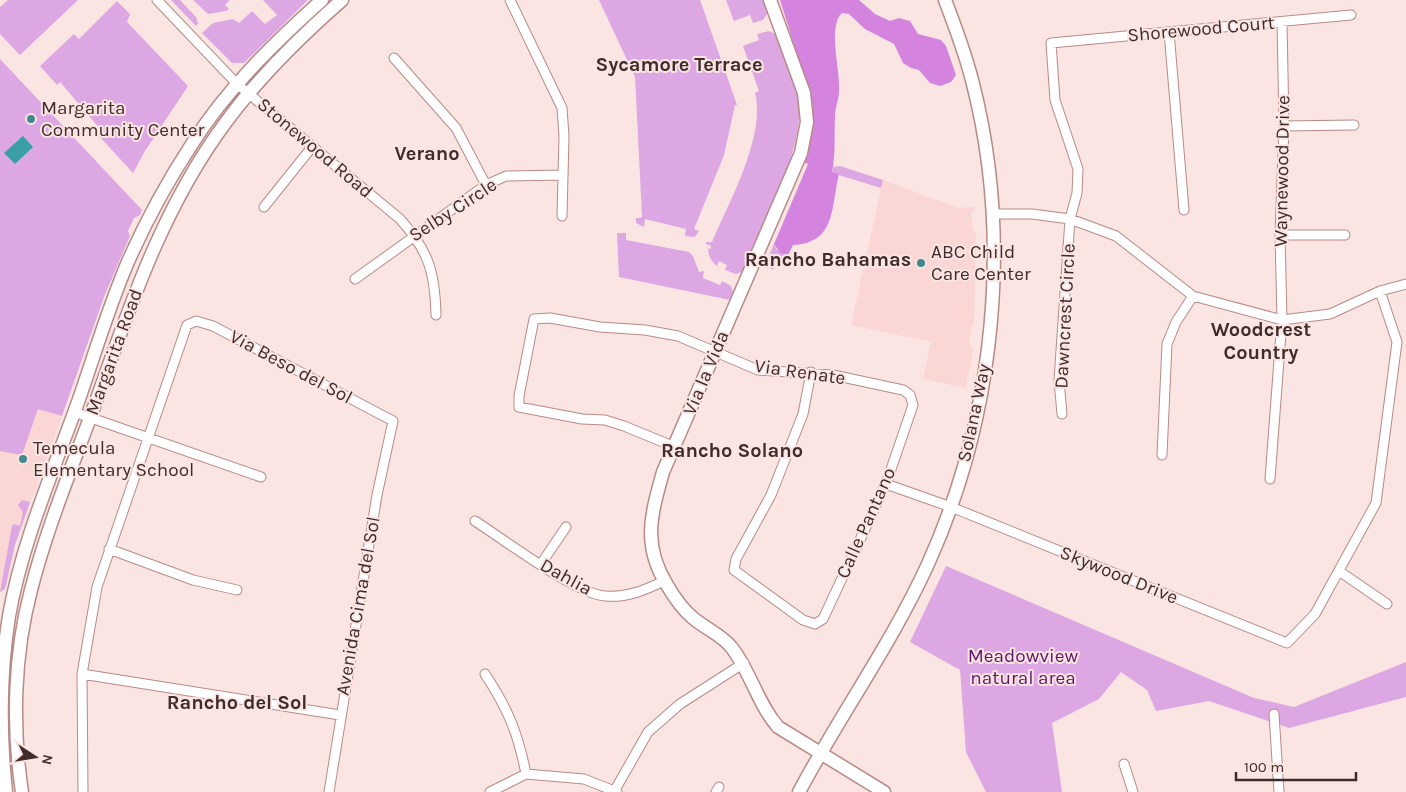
<svg xmlns="http://www.w3.org/2000/svg" width="1406" height="792" font-family="Karla,sans-serif">
<rect width="100%" height="100%" fill="#fae5e3"/>
<path fill="#fad7d4" d="M883 180 958 208 976 207 971 214 973 230 976 233 974 324 971 327 969 344 973 349 966 388 923 379 931 342 851 325Z
M0 329 36 407 62 416 15 545 5 589 0 592Z"/>
<path fill="#dda7e3" d="M8 0H78L20 55 0 34V7Z
M171 0H180L196 17 198 23 196 26Z
M193 0H230L225 5 229 9 226 11 208 14Z
M263 0H308L244 63H232L202 33 213 23 233 19 239 23 252 11 265 24 277 15Z
M599 0H700L737 105H735L724 155 694 229 699 231 695 237 685 236 686 229 645 219 644 227 636 223V218H641L642 216 635 77Z
M726 0H764L768 13 763 20 753 23 750 15 734 21Z
M117 1 130 14 127 22 188 86 145 151 133 173 98 135 102 131 60 82 57 85 40 66 74 34 79 39Z
M769 31 777 35C786 59 798 85 799 111 801 155 760 230 742 272L736 274 725 270 727 265 719 261 717 266C711 262 708 255 708 248L711 249V246L706 244V242H712C729 202 766 136 755 93L759 91 743 46 759 40 757 34Z
M0 59 142 210 140 215 134 218 128 231 130 236 104 297 62 416 38 409 22 455 0 451Z
M840 166 883 180 881 188 832 173 833 167Z
M617 233H626V240L689 252 693 256 699 272 704 271 703 278 720 285 722 281 731 286 733 292 730 300 619 277Z
M774 244 777 250 788 255V267L775 264 774 269H771L768 258Z
M22 500 30 502 15 545 5 589 0 592 12 526 14 524 20 526 23 512 18 505Z
M946 566 1254 698 1294 707 1406 662V697L1289 728 1209 701 1156 711 1147 690 1121 672 1099 699 1052 723 1062 792H986L966 752 960 670 910 642Z"/>
<path fill="#d484de" d="M780 0H859L875 14 890 21 899 18 910 21 918 34 941 40 946 46 956 75 951 82 940 86 930 83 919 70 911 68 903 63 894 44 865 29 849 14 842 13C827 26 841 72 839 92 839 99 835 107 835 115 834 134 836 153 832 172L839 174C831 205 837 243 793 245L788 255 780 253 774 244 808 164 805 163 812 131 813 106Z"/>
<path fill="#3a9ea6" d="M23 136 33 147 15 164 4 153Z"/>
<g fill="none" stroke-linecap="round" stroke-linejoin="round">
<g stroke="#b88a87" stroke-width="11">
<path id="street" d="M157 0 237 84 400 219C429 251 435 273 436 315
M510 0 562 108 564 136 562 216
M1169 32 1184 210
M394 58 456 128 486 185
M1284 126 1354 125
M264 207 312 147
M992 214H1032L1070 219 1116 236 1193 296 1282 320 1330 314 1380 291 1406 284
M1280 235H1345
M355 279 486 185 506 176 563 175
M74 412 261 477
M1062 414 1059 380 1070 219 1077 193 1078 169 1055 100 1051 43 1351 15
M675 447 624 426 605 420 582 419 519 407V396L534 319 550 318 600 327 645 330 678 336 758 370 833 375 903 390 910 395 913 405 886 484 823 619 815 624 803 620 734 570 736 559 771 495 803 414 811 372
M1162 455 1167 344 1176 322 1193 296
M1270 479 1282 320 1280 235 1284 126 1282 22
M886 484 951 507 1287 643 1315 614 1376 503 1397 342 1380 291
M475 521C503 539 576 594 605 596 627 598 645 590 664 581
M109 549 193 580 237 590
M541 564 566 527
M1339 571 1387 604
M82 674 340 715
M485 674C508 709 518 733 526 774
M1274 714 1279 792
M1124 764 1133 792
M615 790 648 732 680 704 744 663
M83 792 82 674 97 587 187 325 196 321 213 326 393 421 377 495 329 792
M490 792 526 774 584 779 617 792
M716 792 719 787"/>
</g>
<g stroke="#b88a87" stroke-width="15">
<path id="secondary" d="M770 0 804 93 807 122 801 153 663 472C651 515 642 545 667 585 674 597 682 609 693 618 706 629 722 635 732 648 751 673 758 704 778 727L884 792
M6 792C0 735 0 673 9 616 22 542 53 472 78 402 94 356 108 309 127 264 145 223 167 182 192 144 226 90 274 43 322 0
M22 792C12 726 14 654 31 590 48 523 76 458 99 393 132 299 166 202 226 122 259 77 301 36 342 0
M799 792C840 715 892 643 928 564 995 416 1013 238 972 80 965 53 955 26 945 0"/>
</g>
<use href="#street" stroke="#fff" stroke-width="9"/>
<use href="#secondary" stroke="#fff" stroke-width="12"/>
</g>
<g fill="#42898f" stroke="#fae5e3" stroke-width="2">
<circle cx="31" cy="119" r="5"/>
<circle cx="921" cy="263" r="5"/>
<circle cx="23" cy="459" r="5"/>
</g>
<g text-anchor="middle" dominant-baseline="central" stroke-width="4" stroke-linejoin="round" paint-order="stroke">
<g font-size="19" fill="#3f2c2a" stroke="#fae5e3">
<text transform="translate(1201 29) rotate(-5)">Shorewood Court</text>
<text transform="translate(315 148) rotate(40)">Stonewood Road</text>
<text transform="translate(1282 171) rotate(-89)">Waynewood Drive</text>
<text transform="translate(453 210) rotate(-33)">Selby Circle</text>
<text transform="translate(1065 316) rotate(-87)">Dawncrest Circle</text>
<text transform="translate(114 352) rotate(-70)">Margarita Road</text>
<text transform="translate(291 367) rotate(28)">Via Beso del Sol</text>
<text transform="translate(800 372) rotate(8)">Via Renate</text>
<text transform="translate(706 373) rotate(-67)">Via la Vida</text>
<text transform="translate(974 413) rotate(-78)">Solana Way</text>
<text transform="translate(866 523) rotate(-66)">Calle Pantano</text>
<text transform="translate(1119 575) rotate(22)">Skywood Drive</text>
<text transform="translate(566 577) rotate(29)">Dahlia</text>
<text transform="translate(358 606) rotate(-80)">Avenida Cima del Sol</text>
</g>
<g font-size="19" fill="#3f2c2a" stroke="#fae5e3" text-anchor="start">
<text x="41" y="108">Margarita<tspan x="41" dy="22">Community Center</tspan></text>
<text x="931" y="252">ABC Child<tspan x="931" dy="22">Care Center</tspan></text>
<text x="33" y="448">Temecula<tspan x="33" dy="22">Elementary School</tspan></text>
</g>
<g font-size="19" fill="#5f1669" stroke="#fae5e3">
<text x="1023" y="656">Meadowview<tspan x="1023" dy="22">natural area</tspan></text>
</g>
<g font-size="20" font-weight="bold" fill="#3f2c2a" stroke="#fae5e3">
<text x="679" y="64">Sycamore Terrace</text>
<text x="427" y="153">Verano</text>
<text x="828" y="259">Rancho Bahamas</text>
<text x="1261" y="329">Woodcrest<tspan x="1261" dy="23">Country</tspan></text>
<text x="732" y="450">Rancho Solano</text>
<text x="237" y="702">Rancho del Sol</text>
</g>
</g>
<g transform="translate(35 757) rotate(102)" stroke="#fae5e3" stroke-width="4" paint-order="stroke">
<path d="M0-4L9 19L0 12L-9 19Z" fill="#3f2c2a"/>
<text y="-8" font-size="14" font-weight="bold" text-anchor="middle" fill="#3f2c2a">N</text>
</g>
<path d="M1236 772v8h120v-8" fill="none" stroke="#3f2c2a" stroke-width="2.5"/>
<text x="1244" y="772" font-size="15" fill="#3f2c2a" stroke="#fae5e3" stroke-width="4" paint-order="stroke">100 m</text>
</svg>
